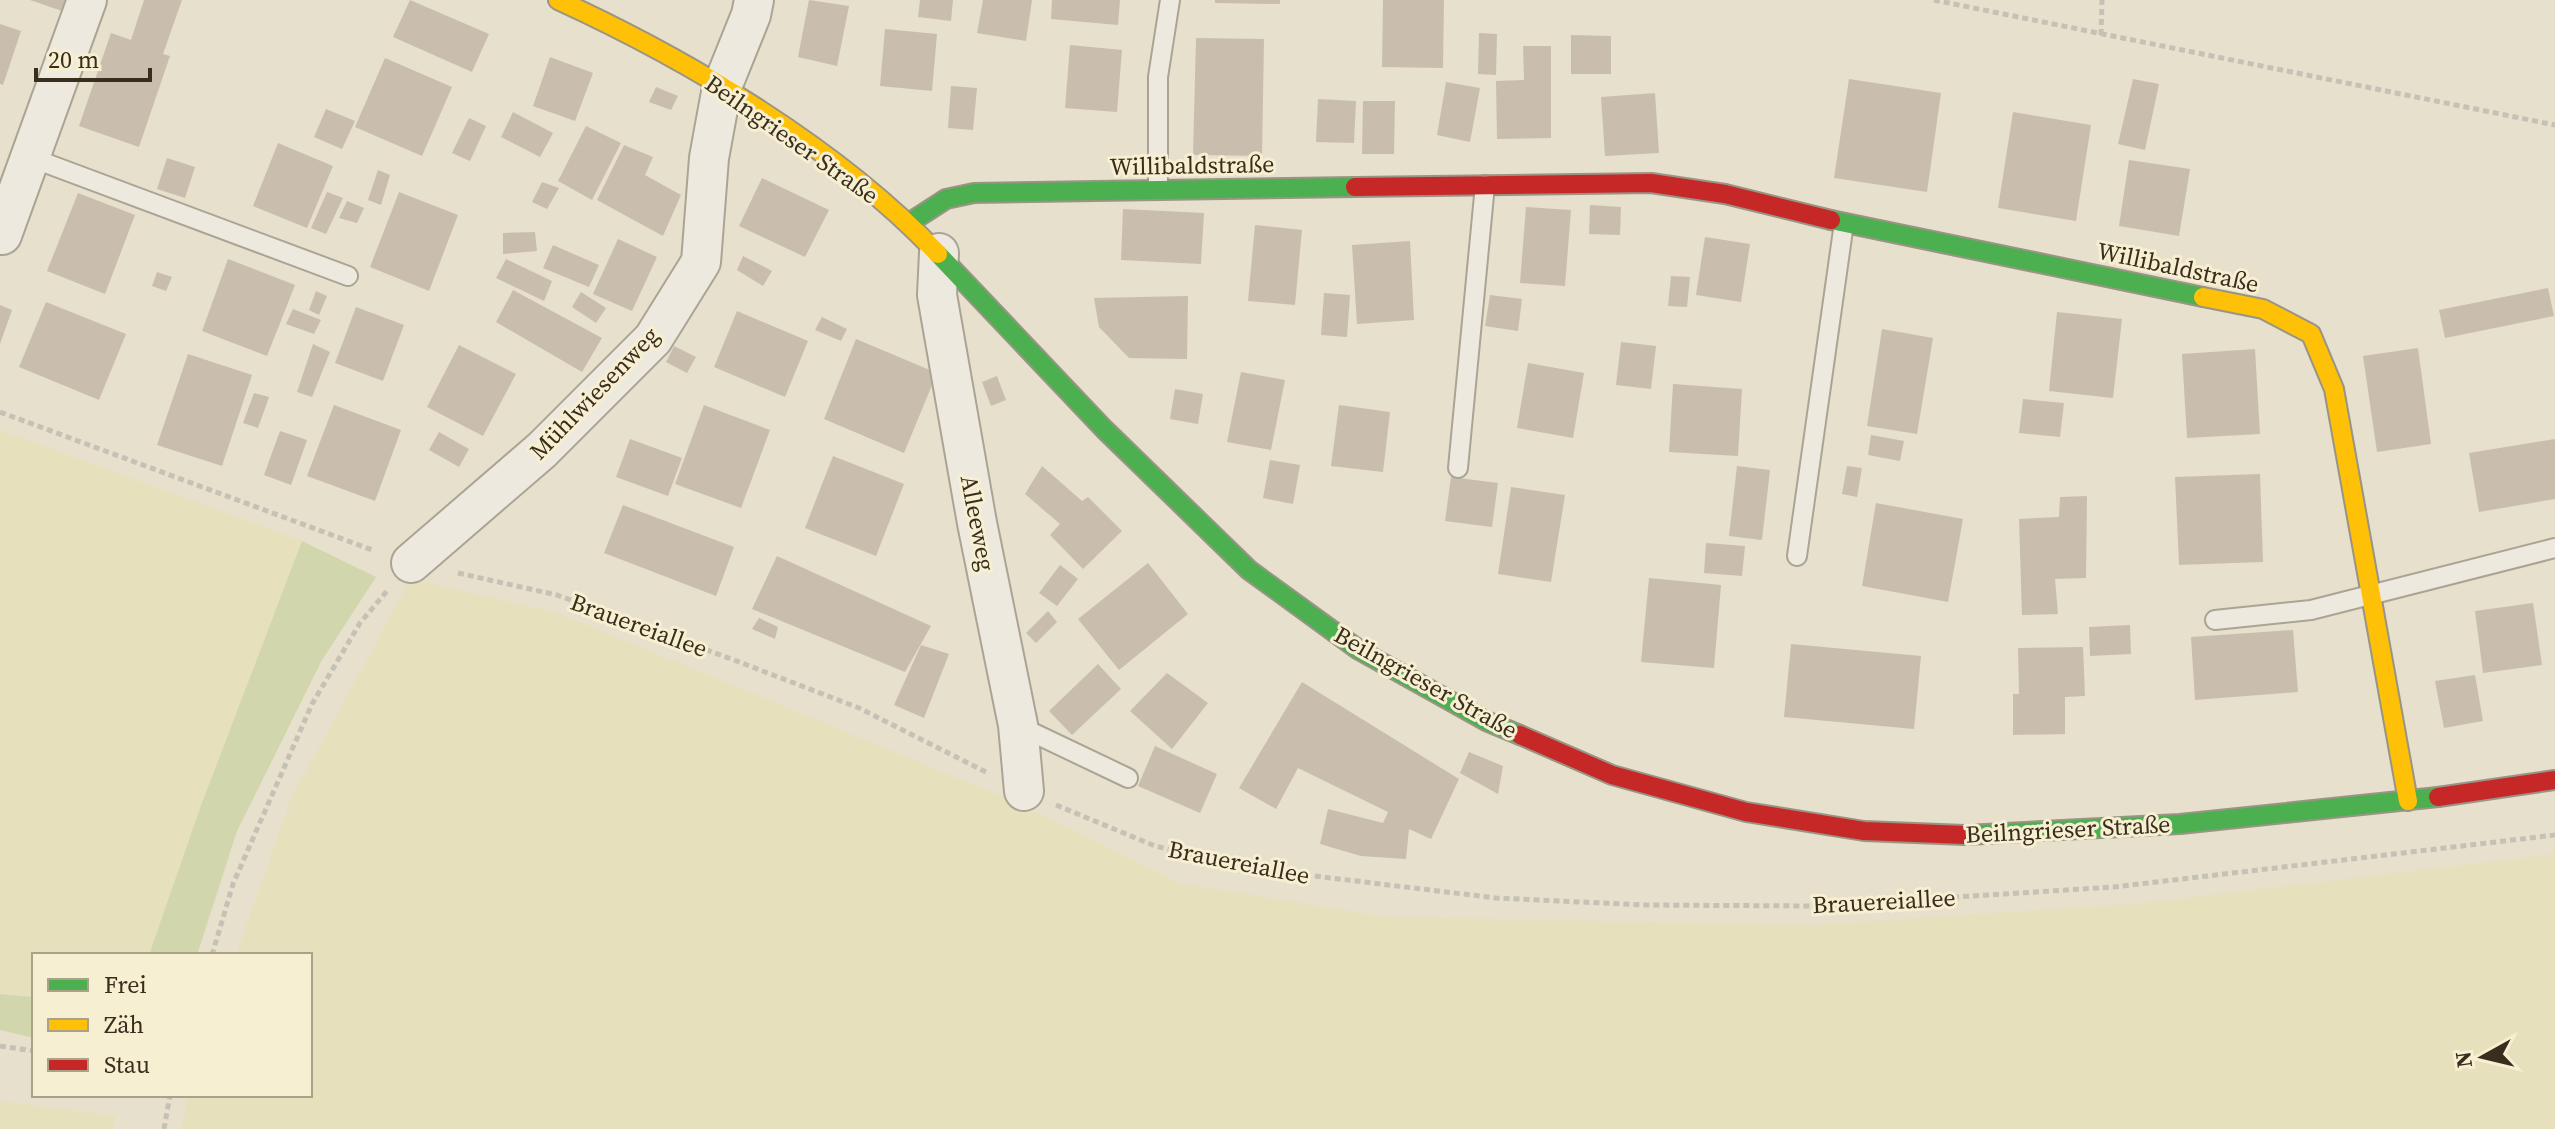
<svg xmlns="http://www.w3.org/2000/svg" width="2555" height="1129" font-family="'Source Serif 4',serif">
<rect width="100%" height="100%" fill="#e6e0cc"/>
<path fill="#e6e1bc" d="M0 430 302 541 200 808 149 955H34V996L0 993Z
M411 579 558 613 1018 803 1179 883 1386 917 1813 925 2144 903 2555 854V1129H182L188 1095H310V955H236L291 799Z
M0 1101 115 1116 113 1129H0Z"/>
<path fill="#d2d6ad" d="M302 541 376 577 322 660 237 831 197 955H149L200 808Z
M0 994 34 997V1038L0 1030Z"/>
<path fill="#c9bead" d="M30 0H66L62 11Z
M144 0H182L163 54 170 56 139 147 79 126 111 33 131 40Z
M410 0 489 34 472 72 393 37Z
M809 0 849 6 837 66 798 57Z
M920 0H953L951 21 918 17Z
M983 0H1032L1026 41 977 33Z
M1052 0H1120L1118 25 1051 19Z
M1215 0H1280V4L1215 3Z
M1383 0H1444L1443 68 1382 67Z
M0 24 21 31 3 85 0 84Z
M885 29 937 34 932 91 880 86Z
M1479 33 1497 34 1496 75 1478 74Z
M1571 35 1611 36V74H1571Z
M1196 38 1264 39 1262 156 1193 155Z
M1070 45 1122 50 1117 112 1065 108Z
M1523 46H1551V138L1497 139 1496 81 1524 80Z
M550 57 593 73 575 121 533 106Z
M385 58 452 87 422 156 355 127Z
M1849 79 1941 93 1927 192 1834 178Z
M2133 79 2159 84 2145 150 2118 144Z
M1446 82 1480 88 1470 142 1437 135Z
M951 86 977 88 973 130 948 128Z
M656 87 678 96 671 110 649 102Z
M1655 93 1659 153 1605 156 1601 97Z
M1318 99 1356 101 1354 143 1316 142Z
M1363 101H1395L1394 154H1362Z
M326 109 355 121 342 149 314 137Z
M513 112 553 133 540 157 501 137Z
M2013 112 2091 125 2076 221 1998 208Z
M469 118 486 126 470 161 452 153Z
M586 126 621 143 592 200 558 181Z
M278 143 333 166 307 228 253 206Z
M624 145 653 157 645 175 681 195 663 236 597 200Z
M167 158 195 167 185 198 157 189Z
M2129 160 2190 169 2179 236 2119 226Z
M378 170 390 175 381 205 368 200Z
M762 178 829 210 805 257 739 226Z
M542 182 559 188 547 209 532 202Z
M327 192 343 198 326 234 311 228Z
M399 192 458 215 429 291 370 267Z
M78 193 135 215 105 294 47 271Z
M347 201 364 208 357 223 339 218Z
M1590 205 1621 207 1620 235 1589 234Z
M1526 207 1571 210 1565 286 1520 283Z
M1123 209 1204 213 1201 264 1121 260Z
M1255 225 1302 230 1295 305 1248 301Z
M535 232 537 251 503 254V233Z
M1705 237 1750 244 1741 302 1696 295Z
M618 239 657 257 632 311 593 294Z
M1410 241 1414 320 1357 324 1352 245Z
M553 245 599 265 589 287 543 268Z
M743 256 772 271 763 286 737 270Z
M228 259 295 285 267 356 202 331Z
M506 259 552 281 544 301 496 278Z
M157 272 172 277 166 291 152 286Z
M1671 276 1690 277 1687 307 1668 306Z
M2548 288 2554 316 2445 338 2439 310Z
M513 290 602 338 582 372 496 322Z
M316 291 327 296 319 315 309 310Z
M581 292 606 308 596 323 572 307Z
M1324 293 1350 295 1347 337 1321 335Z
M1490 295 1522 299 1518 331 1485 326Z
M1188 296 1187 359 1129 358 1099 327 1094 298Z
M46 302 126 334 99 400 19 367Z
M0 305 12 310 0 344Z
M356 307 404 325 383 381 335 363Z
M293 309 321 320 314 334 286 324Z
M737 311 808 341 785 397 714 367Z
M2057 312 2122 319 2113 398 2049 391Z
M822 317 847 329 841 341 815 330Z
M1882 329 1933 338 1917 434 1867 426Z
M856 339 937 373 904 453 824 419Z
M1621 342 1656 346 1651 389 1616 385Z
M313 344 330 352 312 397 297 392Z
M459 345 516 374 483 436 427 407Z
M674 346 696 357 687 373 666 362Z
M2418 348 2431 444 2377 452 2363 356Z
M2255 349 2260 434 2187 438 2182 354Z
M188 354 252 375 222 466 157 445Z
M1528 363 1584 373 1573 438 1517 428Z
M1241 372 1285 380 1271 450 1227 442Z
M997 376 1006 400 991 406 982 382Z
M1673 384 1742 389 1738 456 1669 452Z
M1175 389 1203 394 1198 424 1170 419Z
M254 393 269 397 258 428 243 423Z
M2023 399 2064 403 2060 437 2019 433Z
M334 405 401 430 375 501 307 476Z
M704 405 770 430 741 508 675 484Z
M1339 405 1390 412 1383 472 1331 466Z
M280 431 307 440 291 485 264 475Z
M439 432 469 449 459 467 429 450Z
M1871 435 1904 441 1900 461 1868 455Z
M630 439 682 458 668 496 616 477Z
M2555 439V499L2479 512 2469 453Z
M833 456 904 484 876 556 805 528Z
M1270 460 1300 465 1293 504 1263 498Z
M1042 466 1082 501 1088 497 1122 531 1083 569 1050 535 1060 524 1025 494Z
M1737 466 1770 470 1762 540 1729 536Z
M1847 466 1862 468 1857 497 1842 494Z
M2260 474 2263 562 2179 565 2175 477Z
M1451 477 1498 483 1492 527 1445 521Z
M1511 487 1565 495 1551 582 1498 574Z
M2087 496 2086 578 2055 579 2058 614 2022 615 2019 519 2059 517 2060 497Z
M1876 503 1963 519 1948 602 1862 586Z
M623 505 734 547 716 596 604 553Z
M1706 543 1745 546 1742 576 1704 573Z
M777 556 931 626 905 672 752 609Z
M1148 563 1188 614 1119 670 1078 619Z
M1060 565 1078 579 1057 606 1039 593Z
M1649 578 1721 585 1714 668 1641 662Z
M2533 603 2542 665 2483 673 2475 611Z
M1048 611 1057 622 1036 643 1026 633Z
M759 618 778 627 775 639 752 629Z
M2130 625 2131 654 2090 656 2089 627Z
M2293 630 2298 692 2195 700 2191 637Z
M1791 644 1921 656 1914 729 1784 717Z
M921 645 949 654 924 718 894 705Z
M2083 647 2085 696 2065 697V734L2013 735V694H2019L2018 648Z
M1098 664 1121 689 1072 735 1049 711Z
M1167 673 1208 703 1172 749 1130 711Z
M2475 675 2483 721 2444 728 2435 681Z
M1302 682 1459 779 1431 839 1409 829 1406 859 1361 856 1320 844 1328 809 1383 823 1388 812 1298 768 1276 809 1239 788Z
M1155 746 1217 774 1200 813 1138 786Z
M1469 752 1503 766 1498 794 1460 773Z"/>
<g fill="none" stroke-linecap="round" stroke-linejoin="round">
<g stroke="#aba495" stroke-width="22">
<path id="lane" d="M32 158 348 276
M1158 188V77L1170 0
M1458 468 1485 185
M1797 556 1844 223
M2215 620 2311 610 2555 548
M1019 726 1128 778"/>
</g>
<g stroke="#aba495" stroke-width="42">
<path id="street" d="M2 235 87 0
M939 253 937 295 977 523 1018 725 1024 791
M411 563 542 450 653 339 701 262 709 158 722 87 751 15 754 0"/>
</g>
<g stroke="#9a9485" stroke-width="22">
<path id="fast" d="M1831 220 2203 297
M909 223 946 199 974 193 1355 187
M938 254 1104 429 1249 570 1359 650 1486 721 1520 735
M1965 835 2180 824 2438 797"/>
</g>
<g stroke="#9a9485" stroke-width="22">
<path id="slow" d="M558 0C689 60 839 149 938 254
M2203 297 2263 309 2311 334 2334 389 2408 801"/>
</g>
<g stroke="#9a9485" stroke-width="22">
<path id="jam" d="M1355 187 1651 183 1725 194 1831 220
M1520 735 1612 775 1746 812 1864 831 1965 835
M2438 797 2555 780"/>
</g>
<path stroke="#c5c1b5" stroke-width="5" stroke-dasharray="6 4" stroke-linecap="butt" d="M1934 0 2555 125
M2101 35 2102 0
M0 412 375 551
M458 573 557 595 734 660 859 708 986 772
M1056 805 1155 846 1257 869 1496 898 1645 905 1814 906 2114 887 2555 835
M212 955 233 884 312 704 360 623 387 591
M0 1046 34 1051
M164 1129 170 1095"/>
<use href="#lane" stroke="#ede9de" stroke-width="18"/>
<use href="#street" stroke="#ede9de" stroke-width="38"/>
<use href="#fast" stroke="#4caf50" stroke-width="18"/>
<use href="#slow" stroke="#ffc107" stroke-width="18"/>
<use href="#jam" stroke="#c62828" stroke-width="18"/>
</g>
<g text-anchor="middle" dominant-baseline="central" stroke-width="6" stroke-linejoin="round" paint-order="stroke">
<g font-size="24" fill="#392d1d" stroke="#f7efd1">
<text transform="translate(792 139) rotate(35)">Beilngrieser Straße</text>
<text transform="translate(1192 165) rotate(-1)">Willibaldstraße</text>
<text transform="translate(2178 267) rotate(12)">Willibaldstraße</text>
<text transform="translate(594 393) rotate(-46)">Mühlwiesenweg</text>
<text transform="translate(978 523) rotate(79)">Alleeweg</text>
<text transform="translate(639 625) rotate(20)">Brauereiallee</text>
<text transform="translate(1426 682) rotate(29)">Beilngrieser Straße</text>
<text transform="translate(2068 829) rotate(-3)">Beilngrieser Straße</text>
<text transform="translate(1239 862) rotate(11)">Brauereiallee</text>
<text transform="translate(1884 901) rotate(-3)">Brauereiallee</text>
</g>
</g>
<rect x="32" y="953" width="280" height="144" fill="#f7efd1" stroke="#aba189" stroke-width="2"/>
<rect x="48" y="979" width="40" height="12" fill="#4caf50" stroke="#aba189" stroke-width="2"/>
<text x="104" y="993" font-size="24" fill="#392d1d">Frei</text>
<rect x="48" y="1019" width="40" height="12" fill="#ffc107" stroke="#aba189" stroke-width="2"/>
<text x="104" y="1033" font-size="24" fill="#392d1d">Zäh</text>
<rect x="48" y="1059" width="40" height="12" fill="#c62828" stroke="#aba189" stroke-width="2"/>
<text x="104" y="1073" font-size="24" fill="#392d1d">Stau</text>
<g transform="translate(2483 1057) rotate(262)" stroke="#f7efd1" stroke-width="6" paint-order="stroke">
<path d="M0-6L14 30L0 20L-14 30Z" fill="#392d1d"/>
<text y="-12" font-size="22" font-weight="bold" text-anchor="middle" fill="#392d1d">N</text>
</g>
<path d="M36 68v12h114v-12" fill="none" stroke="#392d1d" stroke-width="4"/>
<text x="48" y="68" font-size="24" fill="#392d1d" stroke="#f7efd1" stroke-width="6" paint-order="stroke">20 m</text>
</svg>
